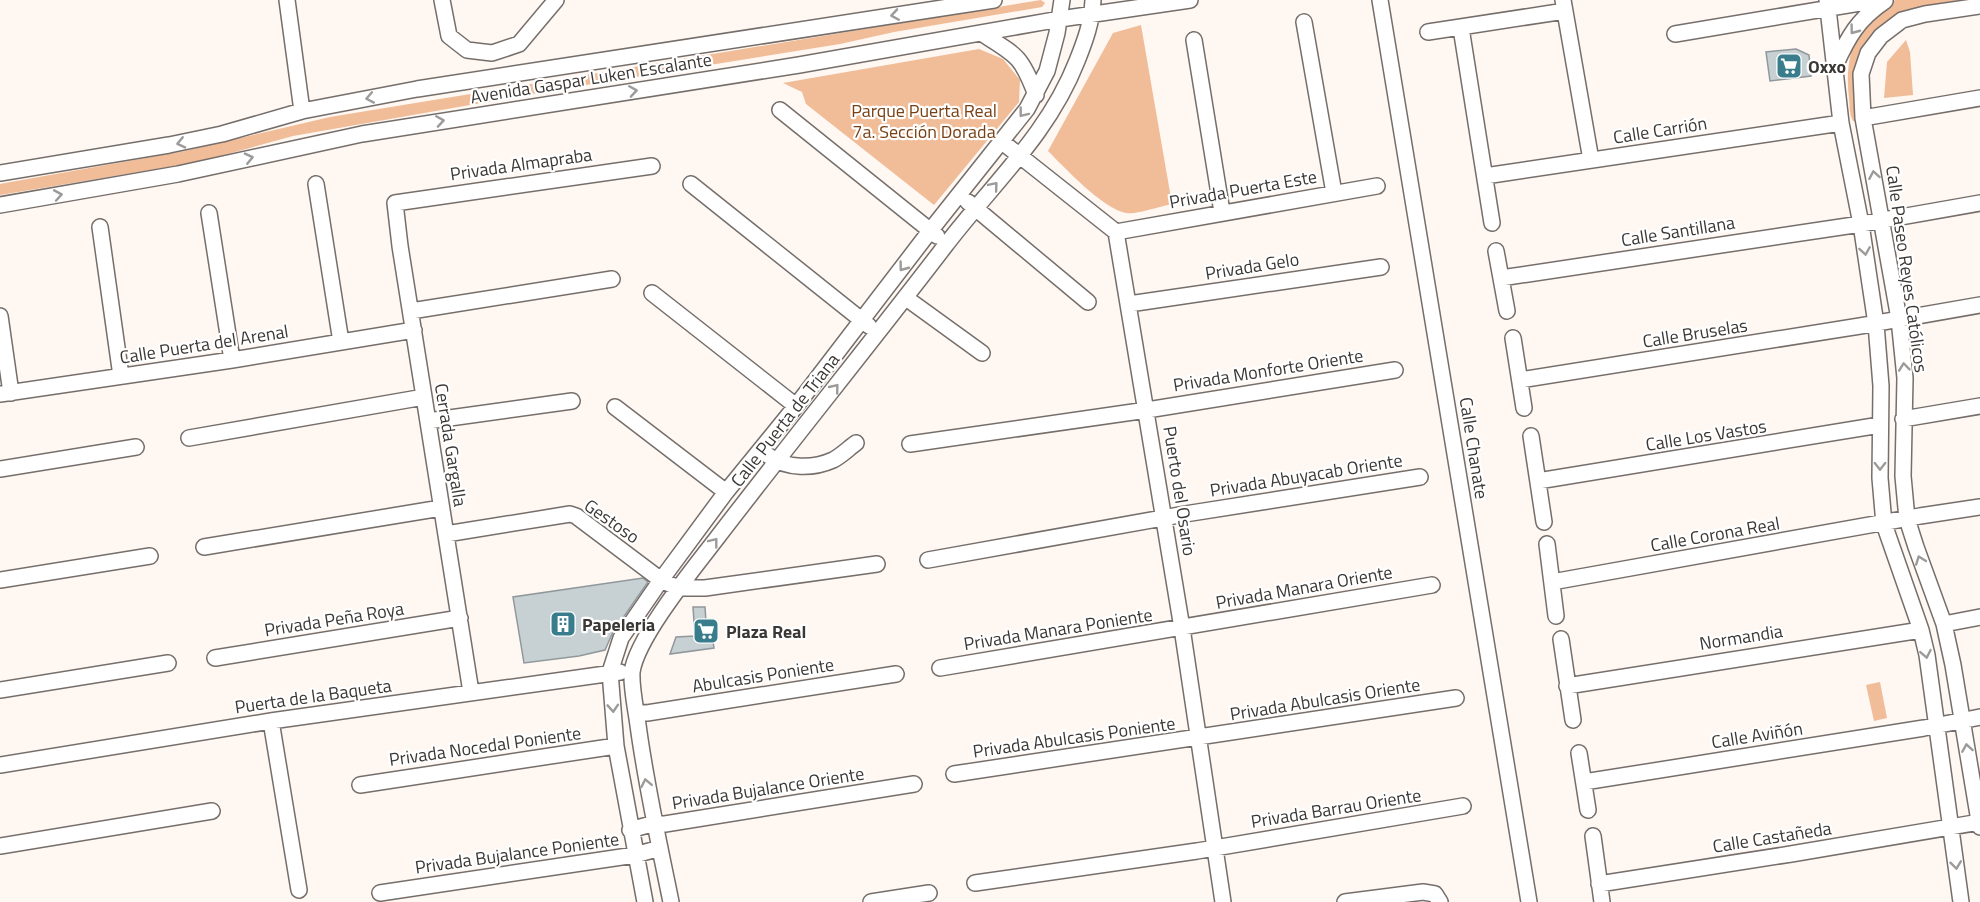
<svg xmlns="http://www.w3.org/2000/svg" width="1980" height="902" font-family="'Titillium Web',sans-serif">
<rect width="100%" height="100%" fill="#fef7f2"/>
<path fill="#f1bc98" d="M1041 0 1045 3 1042 7 894 32 840 44 555 90 293 136 199 162 0 195V184L5 183 185 151 330 117Z
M1895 0H1963C1929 5 1886 10 1867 42 1862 50 1860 109 1858 122L1853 121C1849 114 1850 107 1849 99 1844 55 1855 21 1895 0Z
M1141 25 1172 204C1161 206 1136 215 1126 213 1102 208 1066 169 1048 151L1113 33Z
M1906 40 1910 52 1913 95 1884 98 1887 62Z
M979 49 1003 59 1020 80 1019 102 934 205 806 104 802 92 783 83Z
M1880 682 1887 718 1874 721 1866 685Z"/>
<path fill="#c7d0d2" stroke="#90989b" stroke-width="1.5" d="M1796 49 1809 55 1811 76 1770 81 1766 52Z
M643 578 648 582 613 632 605 650 579 656 524 663 513 597Z
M693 607H705L706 622H710L714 648 670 654 676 637 695 636Z"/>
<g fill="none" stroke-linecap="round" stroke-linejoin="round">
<g stroke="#756e6a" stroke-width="18">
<path id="minor" d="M287 0 302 111
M442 0 449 36 467 50 492 53 519 44 556 0
M1380 0 1529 902
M1563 0 1591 160
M1827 0 1841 123 1861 224 1876 324 1881 386 1880 478 1884 524 1921 630 1927 655 1961 902
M1980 6 1925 14 1902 20 1881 36 1868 53 1861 74 1863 118 1899 319 1905 378 1903 476 1907 519 1916 547 1944 624 1953 665 1980 827
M1304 22 1334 193
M1461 28 1492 223
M1428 32 1565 11
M981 33C1016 55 1021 55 1036 95
M1675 34 1878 0
M1194 40 1222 212
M1835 66C1848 37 1858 19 1885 1
M780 110 937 236
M1863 118 1980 98
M1001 141 1116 232 1182 628 1223 902
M0 173 169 145 222 134 302 111 417 89 994 0
M1485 176 1841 123
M316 184 341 342
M691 184 869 326
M968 202 1088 302
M0 205 178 174 362 134 799 65 1060 19 1190 0
M209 213 232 360
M100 227 121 376
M1116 232 1377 186
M1496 251 1507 311
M1501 278 1861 224 1980 203
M652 293 796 406
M906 298 982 353
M1129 304 1381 267
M411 311 612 279
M0 316 11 393
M1513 338 1524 408
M1520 380 1860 326 1980 305
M0 394 232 360 414 330
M615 407 726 492
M1903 419 1980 406
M428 421 572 401
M1531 436 1544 522
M189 438 424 397
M910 444 1147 410 1395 370
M769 456C787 469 813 469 833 460 841 456 849 448 856 443
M0 469 136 447
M1538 481 1880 425
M446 534 570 514 576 516 661 580 678 588H705L877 564
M1547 544 1556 616
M204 547 441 508
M928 560 1185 514 1420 477
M0 580 150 556
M1552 582 1920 516 1980 507
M1944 624 1980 617
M1561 639 1573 720
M215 658 460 618
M940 668 1432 585
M1567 686 1921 630
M0 690 168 663
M471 692 400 246 395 203 652 166
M636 712 647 713 896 674
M271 721 299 890
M1579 753 1588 810
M0 765 271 721 620 672
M954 774 1456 698
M1584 782 1924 728 1980 717
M360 785 616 746
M630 830 655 823 665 824 914 784
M1593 836 1602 902
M0 846 212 811
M975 883 1197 851 1463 806
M1599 884 1791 854 1980 822
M380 893 635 855 660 848
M645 902 616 746 610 672 621 638 661 580 726 492 796 406 930 231 1027 109 1047 71 1057 33 1062 0
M671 902C659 843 646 785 638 725 636 710 631 687 632 672 637 637 694 568 717 538 792 440 870 344 945 246 993 183 1048 135 1077 61 1085 41 1092 22 1093 0
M871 902 929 893
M1345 902 1423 892 1435 894 1440 902"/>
</g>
<use href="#minor" stroke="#fff" stroke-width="15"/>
</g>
<defs><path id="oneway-chevron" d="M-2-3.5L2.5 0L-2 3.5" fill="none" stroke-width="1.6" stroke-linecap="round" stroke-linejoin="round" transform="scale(1.5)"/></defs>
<g stroke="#9c9b9a">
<use href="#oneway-chevron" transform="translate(895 15) rotate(171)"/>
<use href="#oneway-chevron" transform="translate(1854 30) rotate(127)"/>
<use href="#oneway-chevron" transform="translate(633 91) rotate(-9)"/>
<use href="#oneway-chevron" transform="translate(370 98) rotate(169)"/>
<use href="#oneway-chevron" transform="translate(1023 113) rotate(128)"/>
<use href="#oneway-chevron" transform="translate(440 121) rotate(-9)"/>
<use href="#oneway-chevron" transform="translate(181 143) rotate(167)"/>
<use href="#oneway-chevron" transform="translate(249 158) rotate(-13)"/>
<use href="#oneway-chevron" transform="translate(1874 175) rotate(-100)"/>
<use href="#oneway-chevron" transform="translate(994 186) rotate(-50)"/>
<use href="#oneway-chevron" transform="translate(58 195) rotate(-10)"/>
<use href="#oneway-chevron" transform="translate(1865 251) rotate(81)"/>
<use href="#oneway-chevron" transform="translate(903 267) rotate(127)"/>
<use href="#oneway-chevron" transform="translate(1904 367) rotate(-96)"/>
<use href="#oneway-chevron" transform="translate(835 388) rotate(-51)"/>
<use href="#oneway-chevron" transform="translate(1880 466) rotate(90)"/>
<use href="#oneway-chevron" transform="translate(714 542) rotate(-52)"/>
<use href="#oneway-chevron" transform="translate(1920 560) rotate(-110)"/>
<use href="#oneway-chevron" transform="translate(1926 654) rotate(79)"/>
<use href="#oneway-chevron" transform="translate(613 708) rotate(86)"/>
<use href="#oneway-chevron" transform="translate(1967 748) rotate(-99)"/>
<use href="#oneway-chevron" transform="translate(646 783) rotate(-101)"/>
<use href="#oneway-chevron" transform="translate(1956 865) rotate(83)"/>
</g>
<defs>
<g id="supermarket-square" transform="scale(1.35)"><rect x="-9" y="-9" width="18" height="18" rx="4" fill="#397c8c" stroke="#fff"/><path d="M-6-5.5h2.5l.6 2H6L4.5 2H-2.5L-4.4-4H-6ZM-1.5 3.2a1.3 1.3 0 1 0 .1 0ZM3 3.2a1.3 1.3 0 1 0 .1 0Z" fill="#fff"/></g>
<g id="building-square" transform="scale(1.35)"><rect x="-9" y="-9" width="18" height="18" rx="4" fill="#397c8c" stroke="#fff"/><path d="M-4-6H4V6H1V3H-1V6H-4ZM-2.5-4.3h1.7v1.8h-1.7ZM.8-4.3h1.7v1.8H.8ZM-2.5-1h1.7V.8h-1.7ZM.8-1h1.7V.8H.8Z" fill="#fff"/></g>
</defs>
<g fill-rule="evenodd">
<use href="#supermarket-square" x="1789" y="66"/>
<use href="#building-square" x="563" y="624"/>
<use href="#supermarket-square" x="706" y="631"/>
</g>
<g text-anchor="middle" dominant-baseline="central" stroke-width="4.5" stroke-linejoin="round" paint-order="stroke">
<g font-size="18" font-weight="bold" fill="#3a3735" stroke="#fff" text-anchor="start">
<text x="1808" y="66">Oxxo</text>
<text x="582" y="624">Papeleria</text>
<text x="726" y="631">Plaza Real</text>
</g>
<g font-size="18" fill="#3a3735" stroke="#fff">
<text transform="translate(591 78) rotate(-9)">Avenida Gaspar Luken Escalante</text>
<text transform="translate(1660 130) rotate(-9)">Calle Carrión</text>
<text transform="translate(521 164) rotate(-8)">Privada Almapraba</text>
<text transform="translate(1243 189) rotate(-10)">Privada Puerta Este</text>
<text transform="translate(1678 231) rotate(-9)">Calle Santillana</text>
<text transform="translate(1252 266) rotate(-9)">Privada Gelo</text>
<text transform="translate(1907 269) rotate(82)">Calle Paseo Reyes Católicos</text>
<text transform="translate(1695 333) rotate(-9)">Calle Bruselas</text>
<text transform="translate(204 344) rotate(-9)">Calle Puerta del Arenal</text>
<text transform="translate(1268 370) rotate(-9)">Privada Monforte Oriente</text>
<text transform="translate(785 420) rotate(-52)">Calle Puerta de Triana</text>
<text transform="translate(1706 435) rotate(-9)">Calle Los Vastos</text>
<text transform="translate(451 445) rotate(81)">Cerrada Gargalla</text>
<text transform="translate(1474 448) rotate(81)">Calle Chanate</text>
<text transform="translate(1306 475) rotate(-9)">Privada Abuyacab Oriente</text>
<text transform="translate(1180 491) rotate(81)">Puerto del Osario</text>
<text transform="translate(612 521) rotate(35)">Gestoso</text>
<text transform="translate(1715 534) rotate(-10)">Calle Corona Real</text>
<text transform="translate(1304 587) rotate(-10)">Privada Manara Oriente</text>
<text transform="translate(334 619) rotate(-9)">Privada Peña Roya</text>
<text transform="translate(1058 629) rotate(-9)">Privada Manara Poniente</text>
<text transform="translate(1741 637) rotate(-9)">Normandia</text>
<text transform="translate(763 675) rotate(-9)">Abulcasis Poniente</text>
<text transform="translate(313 696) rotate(-8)">Puerta de la Baqueta</text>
<text transform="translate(1325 699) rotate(-9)">Privada Abulcasis Oriente</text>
<text transform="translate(1757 735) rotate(-9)">Calle Aviñón</text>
<text transform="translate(1074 737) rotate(-8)">Privada Abulcasis Poniente</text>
<text transform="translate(485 746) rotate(-8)">Privada Nocedal Poniente</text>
<text transform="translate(768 788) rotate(-9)">Privada Bujalance Oriente</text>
<text transform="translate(1336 808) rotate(-9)">Privada Barrau Oriente</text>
<text transform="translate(1772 837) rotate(-9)">Calle Castañeda</text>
<text transform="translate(517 853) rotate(-8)">Privada Bujalance Poniente</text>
</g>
<g font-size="18" fill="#784115" stroke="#fff">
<text x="924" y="110">Parque Puerta Real<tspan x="924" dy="21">7a. Sección Dorada</tspan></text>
</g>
</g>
</svg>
